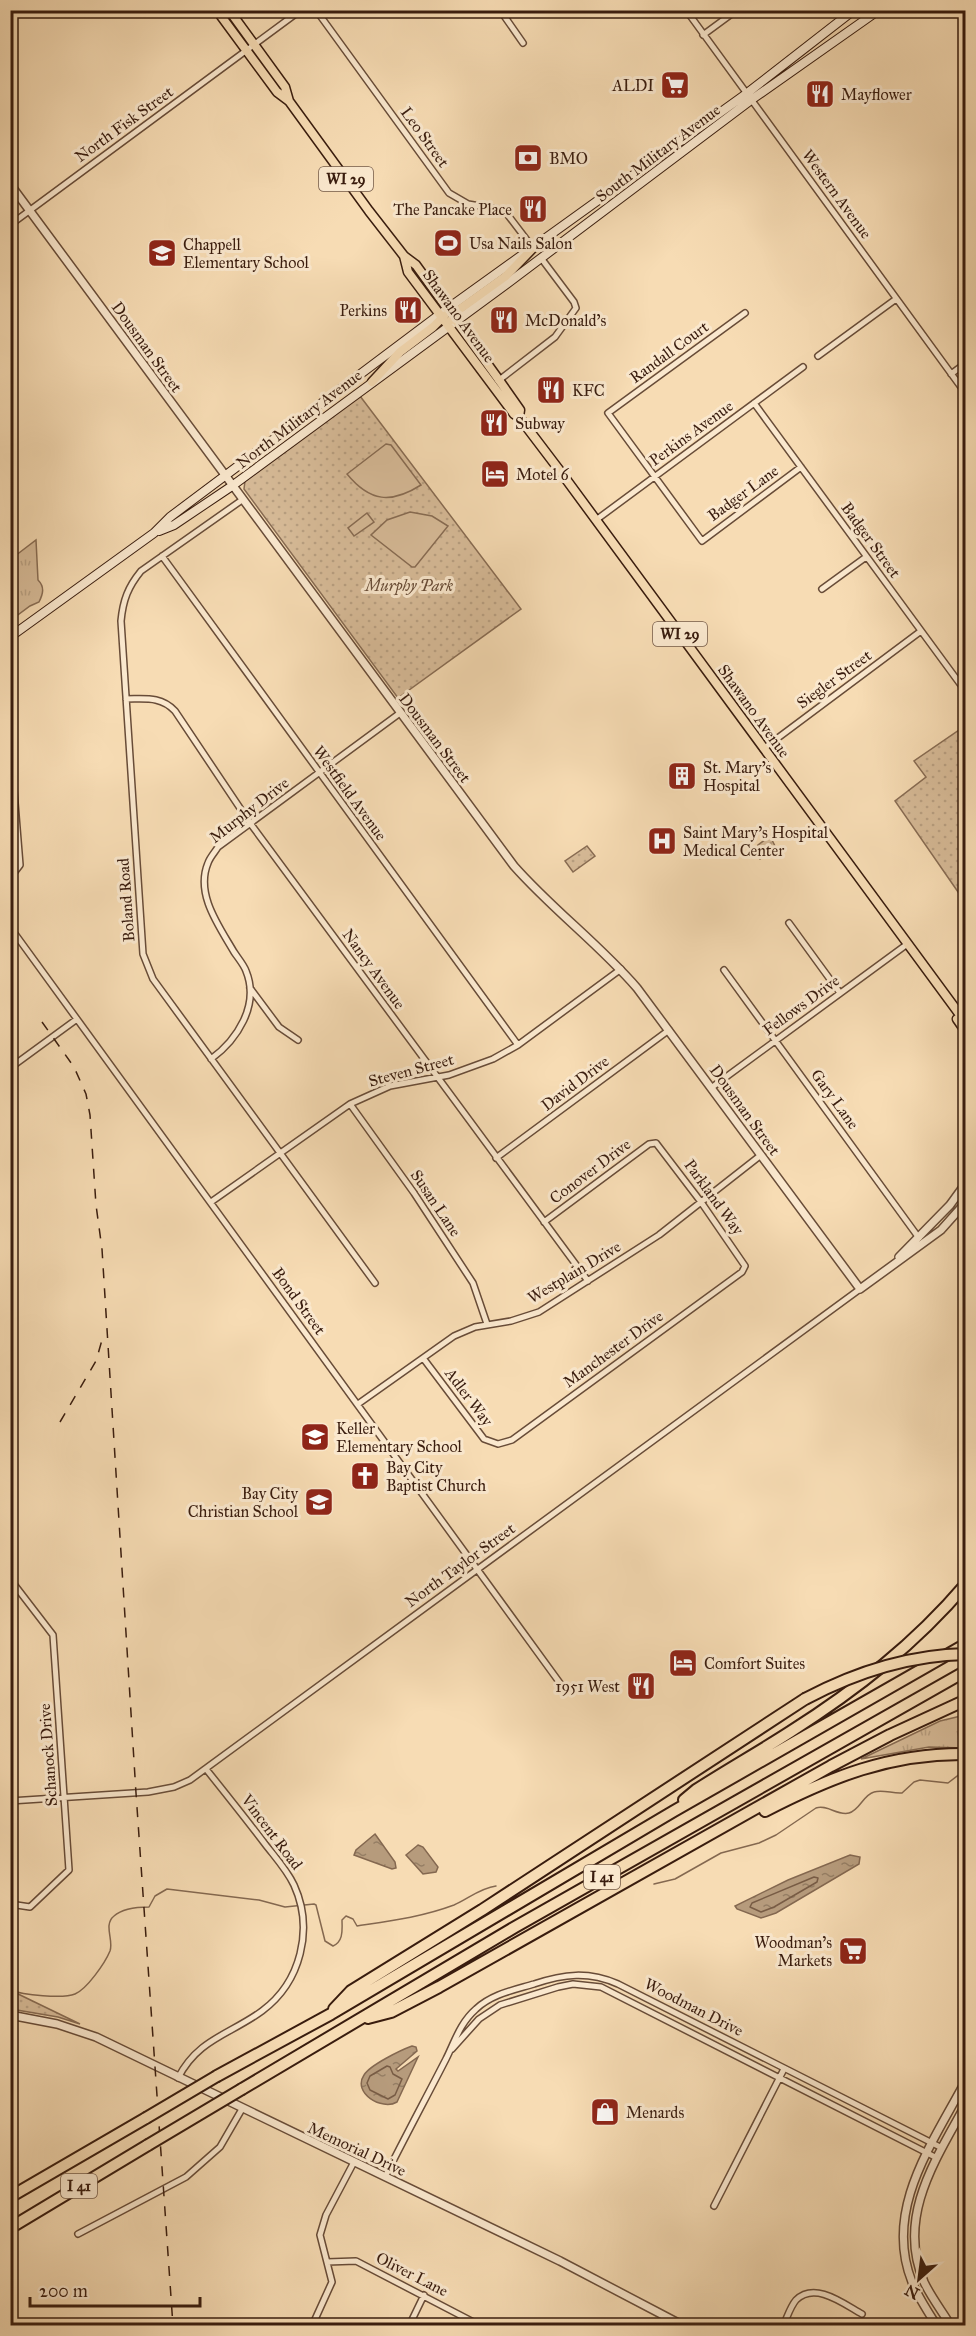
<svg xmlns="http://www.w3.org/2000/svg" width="976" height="2336" font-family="'IM FELL Great Primer',serif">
<defs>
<pattern id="grass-tufts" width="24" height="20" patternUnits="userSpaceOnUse" patternTransform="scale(1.5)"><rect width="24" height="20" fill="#d7bb98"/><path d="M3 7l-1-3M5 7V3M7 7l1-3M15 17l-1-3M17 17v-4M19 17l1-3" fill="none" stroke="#b9a082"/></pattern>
<pattern id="park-dots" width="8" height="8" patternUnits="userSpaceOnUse" patternTransform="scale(1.5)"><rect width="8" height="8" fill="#d7bb98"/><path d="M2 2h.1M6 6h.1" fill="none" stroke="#b9a082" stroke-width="1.8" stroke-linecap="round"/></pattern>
<pattern id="water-ripples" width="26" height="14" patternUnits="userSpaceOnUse" patternTransform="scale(1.5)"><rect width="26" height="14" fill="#b69b7c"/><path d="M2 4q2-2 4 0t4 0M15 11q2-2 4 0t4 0" fill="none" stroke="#957e64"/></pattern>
</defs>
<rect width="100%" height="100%" fill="#f7dcb4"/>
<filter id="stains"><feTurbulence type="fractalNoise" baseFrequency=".00333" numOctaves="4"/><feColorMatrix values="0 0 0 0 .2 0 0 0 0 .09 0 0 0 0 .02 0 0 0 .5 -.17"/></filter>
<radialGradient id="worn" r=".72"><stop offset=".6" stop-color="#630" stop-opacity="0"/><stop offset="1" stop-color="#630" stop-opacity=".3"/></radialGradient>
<path fill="url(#grass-tufts)" stroke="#886c53" stroke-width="1.5" d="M36 540 38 580C45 587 43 594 39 602L30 606 11 620V559Z
M965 1715V1748L929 1747 861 1759 940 1721Z"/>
<path fill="url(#park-dots)" stroke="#886c53" stroke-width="1.5" d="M360 396 521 609 398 698 244 489 245 481Z
M965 726V902L895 801 926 777 914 761Z
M770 836 776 848 760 859 754 850 759 847 758 845Z
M587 846 595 856 573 872 565 861Z
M11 1990 14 1992 80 2024 58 2017 11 2009Z"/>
<path fill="#d7bb98" stroke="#886c53" stroke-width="1.5" d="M386 444 391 445 421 485C391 504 370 502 347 474Z
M410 512 432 516 448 526 415 567H412L371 535 387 520Z
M367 513 374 522 354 536 348 528Z"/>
<path fill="url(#water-ripples)" stroke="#846850" stroke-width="1.5" d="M375 1834 395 1862 396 1868 392 1869 354 1855 356 1850Z
M418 1845 423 1847 438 1867 436 1872 423 1874 406 1855Z
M850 1855 860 1857 859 1864 776 1913 761 1918 737 1909 735 1906 788 1880Z
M412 2046 416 2047 417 2051 396 2069 398 2071 418 2057 397 2102C382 2111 352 2093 364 2075 370 2065 401 2050 412 2046Z"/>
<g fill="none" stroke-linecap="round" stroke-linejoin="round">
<path stroke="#785c45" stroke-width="1.5" d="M814 1877 818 1878 817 1882 774 1907 761 1912 750 1907 752 1903Z
M387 2066 390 2067 393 2074 402 2079 395 2095 388 2099 370 2090 367 2083 370 2076Z"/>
<path stroke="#846850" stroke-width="1.5" d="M654 1884 675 1879 721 1853 759 1843 776 1835 816 1808C827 1804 837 1816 849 1813 860 1810 863 1795 874 1792 883 1789 893 1794 902 1793L914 1782 920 1780 948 1783 965 1770
M10 1990C23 1995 63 1999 75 1994 87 1989 105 1963 110 1951 114 1940 103 1925 114 1916 123 1908 138 1907 149 1907L155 1896 167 1889 259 1900 285 1907 314 1904 316 1905 325 1941 333 1946C344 1941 342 1929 342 1920L346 1916 353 1919 357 1926C390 1921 422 1917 454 1905 468 1899 480 1888 496 1886"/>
<g stroke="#684c38" stroke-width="8">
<path id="minor" d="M316 10 449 193 468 204 504 210 533 248
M500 10 523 43
M686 10 966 394
M703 35 737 10
M10 225 301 10
M745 313 608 413 702 541 801 467
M818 356 896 299
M951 374 966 363
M498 381 555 337 576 308 574 302 541 258
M754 403 966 692
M242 500 141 571C128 587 123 600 121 621L143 954 153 979 375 1283
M596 520 803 367
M162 556 518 1045
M822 589 866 557
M126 699C145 699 161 696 175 711L250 823 588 1281
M10 741 20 865 10 878
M763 749 921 631
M789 923 840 993
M10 927 565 1690
M724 970 919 1238
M250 988 279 1027 298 1040
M211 1059C237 1040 260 1005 246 971 244 965 238 958 234 952 219 926 195 894 208 863 210 857 215 852 218 847L400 713
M10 1068 77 1019
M711 1088 906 945
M350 1104 414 1193 473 1283 487 1324
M496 1158 669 1030
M211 1202 350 1104 390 1086 449 1075 493 1059 518 1045 621 969
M423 1358 484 1439 498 1444 512 1440 742 1272 745 1266 701 1202 656 1143 649 1144 544 1222
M358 1404 454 1336 475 1327 511 1321 539 1312 659 1235 761 1155
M10 1579 53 1635 69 1870 30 1907 10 1904
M10 1801 148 1792 174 1787 190 1780 860 1289
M452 2049 479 2019 500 2005 558 1987 573 1984 601 1987 937 2158
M178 2078C198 2039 229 2035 262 2011 301 1982 314 1929 294 1885 287 1870 275 1857 265 1844 246 1819 226 1794 206 1769
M385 2177C405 2137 426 2098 446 2059 455 2041 460 2023 476 2009 492 1994 514 1990 534 1984 564 1974 588 1971 618 1984L942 2148
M714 2206 784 2069
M962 2213H966
M78 2234 186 2177 220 2147 242 2109
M327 2262 356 2261 481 2326
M312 2326 332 2282 320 2235 326 2215 354 2162
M409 2326 424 2295
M783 2326C787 2318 790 2307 796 2300 815 2281 844 2304 862 2314"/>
</g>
<g stroke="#684c38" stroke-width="10">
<path id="tertiary" d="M10 184 514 866C553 910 599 944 637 988L860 1289 941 1230 966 1202
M899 1257 950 1205 966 1183
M10 2015 57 2024 96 2037 560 2261 684 2326
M937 2326C928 2312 918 2297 912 2282 883 2209 933 2143 966 2080
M951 2326C942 2311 931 2297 924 2282 896 2217 936 2159 966 2104"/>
</g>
<g stroke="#391c0e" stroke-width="10">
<path id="secondary" d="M159 531 174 525 232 486 512 280 751 100 879 10
M10 637 154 533 170 517 447 309 746 94 854 10"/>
</g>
<g stroke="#391c0e" stroke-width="11">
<path id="primary" d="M220 10 221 16 277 92 289 101 369 211 404 256 416 265 499 380 520 410 519 417
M229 10 285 87 289 101
M878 11 879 10
M404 256 408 272 514 414 519 417 560 471 966 1023
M451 320 460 309 506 276 533 248
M372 382 400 352 433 327 444 316
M957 1019 966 1032"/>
</g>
<g stroke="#391c0e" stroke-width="14">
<path id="motorway" d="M684 1800 696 1790C727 1770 759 1752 790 1732 856 1690 915 1644 966 1584
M765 1811C831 1777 890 1753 966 1754
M334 2009 351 1991 482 1910 805 1699
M368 2018 391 2012 439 1987 831 1766 890 1735 966 1700
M217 2076 331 2014 674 1811 966 1644
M242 2089 515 1927 966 1671
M10 2197 146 2118
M10 2228 148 2145"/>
</g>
<use href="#minor" stroke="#fae8ce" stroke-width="5"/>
<use href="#tertiary" stroke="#fae8ce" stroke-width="7"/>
<use href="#secondary" stroke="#fae8ce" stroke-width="8"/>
<use href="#primary" stroke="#f7dcb4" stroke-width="8"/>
<use href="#motorway" stroke="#f7dcb4" stroke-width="10"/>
<path stroke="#391c0e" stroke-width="1.5" stroke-dasharray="10 10" stroke-linecap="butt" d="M42 1022 74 1067 86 1094 90 1115 96 1205 102 1249 136 1793 173 2326
M60 1422 96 1361 104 1333"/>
<g stroke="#391c0e" stroke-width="14" stroke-linecap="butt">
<path id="motorway-bridge" d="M805 1699C854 1673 909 1655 966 1654
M146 2118 217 2076
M148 2145 242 2089"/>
</g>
<use href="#motorway-bridge" stroke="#f7dcb4" stroke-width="10"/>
</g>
<defs>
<g id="supermarket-square" transform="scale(1.5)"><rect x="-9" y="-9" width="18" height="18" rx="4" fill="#8f2418" stroke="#fae8ce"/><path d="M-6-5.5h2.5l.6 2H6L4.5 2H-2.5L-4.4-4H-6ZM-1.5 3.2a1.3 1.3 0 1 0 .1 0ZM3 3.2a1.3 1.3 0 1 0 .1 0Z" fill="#fff"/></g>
<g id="restaurant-square" transform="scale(1.5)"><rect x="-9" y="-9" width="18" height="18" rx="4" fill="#8f2418" stroke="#fae8ce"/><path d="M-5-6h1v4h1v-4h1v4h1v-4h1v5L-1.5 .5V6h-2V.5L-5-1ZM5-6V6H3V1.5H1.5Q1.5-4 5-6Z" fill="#fff"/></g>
<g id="bank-square" transform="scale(1.5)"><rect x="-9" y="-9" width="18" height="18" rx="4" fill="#8f2418" stroke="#fae8ce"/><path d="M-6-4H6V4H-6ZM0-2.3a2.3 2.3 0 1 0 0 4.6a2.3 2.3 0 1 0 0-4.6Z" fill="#fff"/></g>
<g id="stadium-square" transform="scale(1.5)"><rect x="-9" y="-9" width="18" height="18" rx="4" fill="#8f2418" stroke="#fae8ce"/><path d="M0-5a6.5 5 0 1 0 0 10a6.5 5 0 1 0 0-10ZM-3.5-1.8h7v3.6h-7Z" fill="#fff"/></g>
<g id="school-square" transform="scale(1.5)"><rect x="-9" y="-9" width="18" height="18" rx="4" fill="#8f2418" stroke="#fae8ce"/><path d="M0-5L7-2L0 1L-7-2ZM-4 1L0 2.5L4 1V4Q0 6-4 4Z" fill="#fff"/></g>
<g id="hotel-square" transform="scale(1.5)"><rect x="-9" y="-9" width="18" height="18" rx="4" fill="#8f2418" stroke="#fae8ce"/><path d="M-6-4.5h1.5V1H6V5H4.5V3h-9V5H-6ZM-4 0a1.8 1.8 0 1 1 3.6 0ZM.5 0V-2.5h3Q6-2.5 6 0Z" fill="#fff"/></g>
<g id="building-square" transform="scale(1.5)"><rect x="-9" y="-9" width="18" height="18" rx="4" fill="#8f2418" stroke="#fae8ce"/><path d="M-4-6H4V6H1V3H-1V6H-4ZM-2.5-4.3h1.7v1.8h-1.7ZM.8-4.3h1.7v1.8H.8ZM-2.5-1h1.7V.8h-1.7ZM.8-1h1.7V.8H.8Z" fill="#fff"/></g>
<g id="hospital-square" transform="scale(1.5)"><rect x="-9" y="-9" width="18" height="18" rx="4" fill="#8f2418" stroke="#fae8ce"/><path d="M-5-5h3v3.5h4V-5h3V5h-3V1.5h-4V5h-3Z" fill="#fff"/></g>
<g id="church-square" transform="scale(1.5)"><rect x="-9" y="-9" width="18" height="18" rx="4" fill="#8f2418" stroke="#fae8ce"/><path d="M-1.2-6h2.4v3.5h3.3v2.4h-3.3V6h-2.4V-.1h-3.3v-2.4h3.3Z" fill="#fff"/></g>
<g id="shop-square" transform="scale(1.5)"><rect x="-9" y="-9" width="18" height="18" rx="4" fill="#8f2418" stroke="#fae8ce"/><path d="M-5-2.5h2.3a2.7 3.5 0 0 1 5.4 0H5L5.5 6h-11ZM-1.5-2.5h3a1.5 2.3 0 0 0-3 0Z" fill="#fff"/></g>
</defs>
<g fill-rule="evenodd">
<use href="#supermarket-square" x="675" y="85"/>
<use href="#restaurant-square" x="820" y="94"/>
<use href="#bank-square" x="528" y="158"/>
<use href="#restaurant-square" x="533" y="209"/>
<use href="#stadium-square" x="448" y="243"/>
<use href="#school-square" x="162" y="253"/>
<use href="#restaurant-square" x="408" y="310"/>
<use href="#restaurant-square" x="504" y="320"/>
<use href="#restaurant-square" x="551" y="390"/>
<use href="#restaurant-square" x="494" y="423"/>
<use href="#hotel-square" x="495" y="474"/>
<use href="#building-square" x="682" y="776"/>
<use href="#hospital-square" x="662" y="841"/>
<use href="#school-square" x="315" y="1437"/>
<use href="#church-square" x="365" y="1476"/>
<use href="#school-square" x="319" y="1502"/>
<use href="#hotel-square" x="683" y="1663"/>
<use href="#restaurant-square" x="641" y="1686"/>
<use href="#supermarket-square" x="853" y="1951"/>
<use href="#shop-square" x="605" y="2112"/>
</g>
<g text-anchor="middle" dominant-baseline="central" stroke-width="6" stroke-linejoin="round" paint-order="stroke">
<g fill="#fae8ce" stroke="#735948" stroke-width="1.5">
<rect x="319" y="167" width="54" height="24" rx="4.5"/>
<rect x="653" y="622" width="54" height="24" rx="4.5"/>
<rect x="584" y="1865" width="36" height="24" rx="4.5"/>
<rect x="61" y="2174" width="36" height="24" rx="4.5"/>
</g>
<g font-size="15" font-weight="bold" fill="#391c0e">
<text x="346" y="179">WI 29</text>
<text x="680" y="634">WI 29</text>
<text x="602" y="1877">I 41</text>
<text x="79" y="2186">I 41</text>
</g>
<g font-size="16" fill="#391c0e" stroke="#fae8ce" text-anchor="start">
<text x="654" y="85" text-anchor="end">ALDI</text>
<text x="841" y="94">Mayflower</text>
<text x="549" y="158">BMO</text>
<text x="512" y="209" text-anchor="end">The Pancake Place</text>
<text x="469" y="243">Usa Nails Salon</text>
<text x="183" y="244">Chappell<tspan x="183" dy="18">Elementary School</tspan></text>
<text x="387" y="310" text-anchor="end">Perkins</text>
<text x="525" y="320">McDonald's</text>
<text x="572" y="390">KFC</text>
<text x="515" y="423">Subway</text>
<text x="516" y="474">Motel 6</text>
<text x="703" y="767">St. Mary's<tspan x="703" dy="18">Hospital</tspan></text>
<text x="683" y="832">Saint Mary's Hospital<tspan x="683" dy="18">Medical Center</tspan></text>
<text x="336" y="1428">Keller<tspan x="336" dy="18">Elementary School</tspan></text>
<text x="386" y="1467">Bay City<tspan x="386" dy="18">Baptist Church</tspan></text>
<text x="298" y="1493" text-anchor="end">Bay City<tspan x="298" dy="18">Christian School</tspan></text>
<text x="704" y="1663">Comfort Suites</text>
<text x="620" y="1686" text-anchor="end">1951 West</text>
<text x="832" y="1942" text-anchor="end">Woodman's<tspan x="832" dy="18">Markets</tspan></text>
<text x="626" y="2112">Menards</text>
</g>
<g font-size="16" fill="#391c0e" stroke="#fae8ce">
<text transform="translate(124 124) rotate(-36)">North Fisk Street</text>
<text transform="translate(425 137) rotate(54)">Leo Street</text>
<text transform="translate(658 153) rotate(-37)">South Military Avenue</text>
<text transform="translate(837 194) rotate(54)">Western Avenue</text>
<text transform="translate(459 316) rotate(54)">Shawano Avenue</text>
<text transform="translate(147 347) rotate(54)">Dousman Street</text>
<text transform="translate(669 352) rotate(-36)">Randall Court</text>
<text transform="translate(299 419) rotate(-37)">North Military Avenue</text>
<text transform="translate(691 433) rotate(-36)">Perkins Avenue</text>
<text transform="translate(743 493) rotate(-36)">Badger Lane</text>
<text transform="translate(871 540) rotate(54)">Badger Street</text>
<text transform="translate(834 679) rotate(-36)">Siegler Street</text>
<text transform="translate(754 711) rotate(54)">Shawano Avenue</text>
<text transform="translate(435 738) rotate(53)">Dousman Street</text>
<text transform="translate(350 793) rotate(54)">Westfield Avenue</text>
<text transform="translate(249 810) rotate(-38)">Murphy Drive</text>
<text transform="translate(126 900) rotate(-94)">Boland Road</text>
<text transform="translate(374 969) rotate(54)">Nancy Avenue</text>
<text transform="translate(801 1005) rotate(-36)">Fellows Drive</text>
<text transform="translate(411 1070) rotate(-15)">Steven Street</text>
<text transform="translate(575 1083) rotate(-37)">David Drive</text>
<text transform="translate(835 1099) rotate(54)">Gary Lane</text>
<text transform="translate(745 1110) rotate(54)">Dousman Street</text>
<text transform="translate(590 1171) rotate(-37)">Conover Drive</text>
<text transform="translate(714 1197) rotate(54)">Parkland Way</text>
<text transform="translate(436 1203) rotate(56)">Susan Lane</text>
<text transform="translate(574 1272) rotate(-31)">Westplain Drive</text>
<text transform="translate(299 1301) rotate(54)">Bond Street</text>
<text transform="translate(613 1349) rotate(-36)">Manchester Drive</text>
<text transform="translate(469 1397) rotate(53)">Adler Way</text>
<text transform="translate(460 1565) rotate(-36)">North Taylor Street</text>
<text transform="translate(48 1755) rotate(-94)">Schanock Drive</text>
<text transform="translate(272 1832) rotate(53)">Vincent Road</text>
<text transform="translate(694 2007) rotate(27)">Woodman Drive</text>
<text transform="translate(357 2149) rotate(25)">Memorial Drive</text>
<text transform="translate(412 2274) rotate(27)">Oliver Lane</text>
</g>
<g font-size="16" font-style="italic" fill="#684c37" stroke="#fae8ce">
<text x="409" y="585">Murphy Park</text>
</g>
</g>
<rect width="976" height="2336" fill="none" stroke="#f7dcb4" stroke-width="36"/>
<rect x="12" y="12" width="952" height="2312" fill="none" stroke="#391c0e" stroke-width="3"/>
<rect x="18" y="18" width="940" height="2300" fill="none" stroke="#391c0e" stroke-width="1.5"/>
<g transform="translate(919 2279) rotate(208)" stroke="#fae8ce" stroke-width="4.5" paint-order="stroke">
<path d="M0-4.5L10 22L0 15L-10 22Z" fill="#391c0e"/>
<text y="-9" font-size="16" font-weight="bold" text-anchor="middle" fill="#391c0e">N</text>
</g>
<path d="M30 2297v9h170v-9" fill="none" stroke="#391c0e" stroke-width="3"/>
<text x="39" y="2297" font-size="18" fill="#391c0e" stroke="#fae8ce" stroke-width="4.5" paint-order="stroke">200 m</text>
<rect width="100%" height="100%" filter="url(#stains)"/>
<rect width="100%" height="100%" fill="url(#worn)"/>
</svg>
